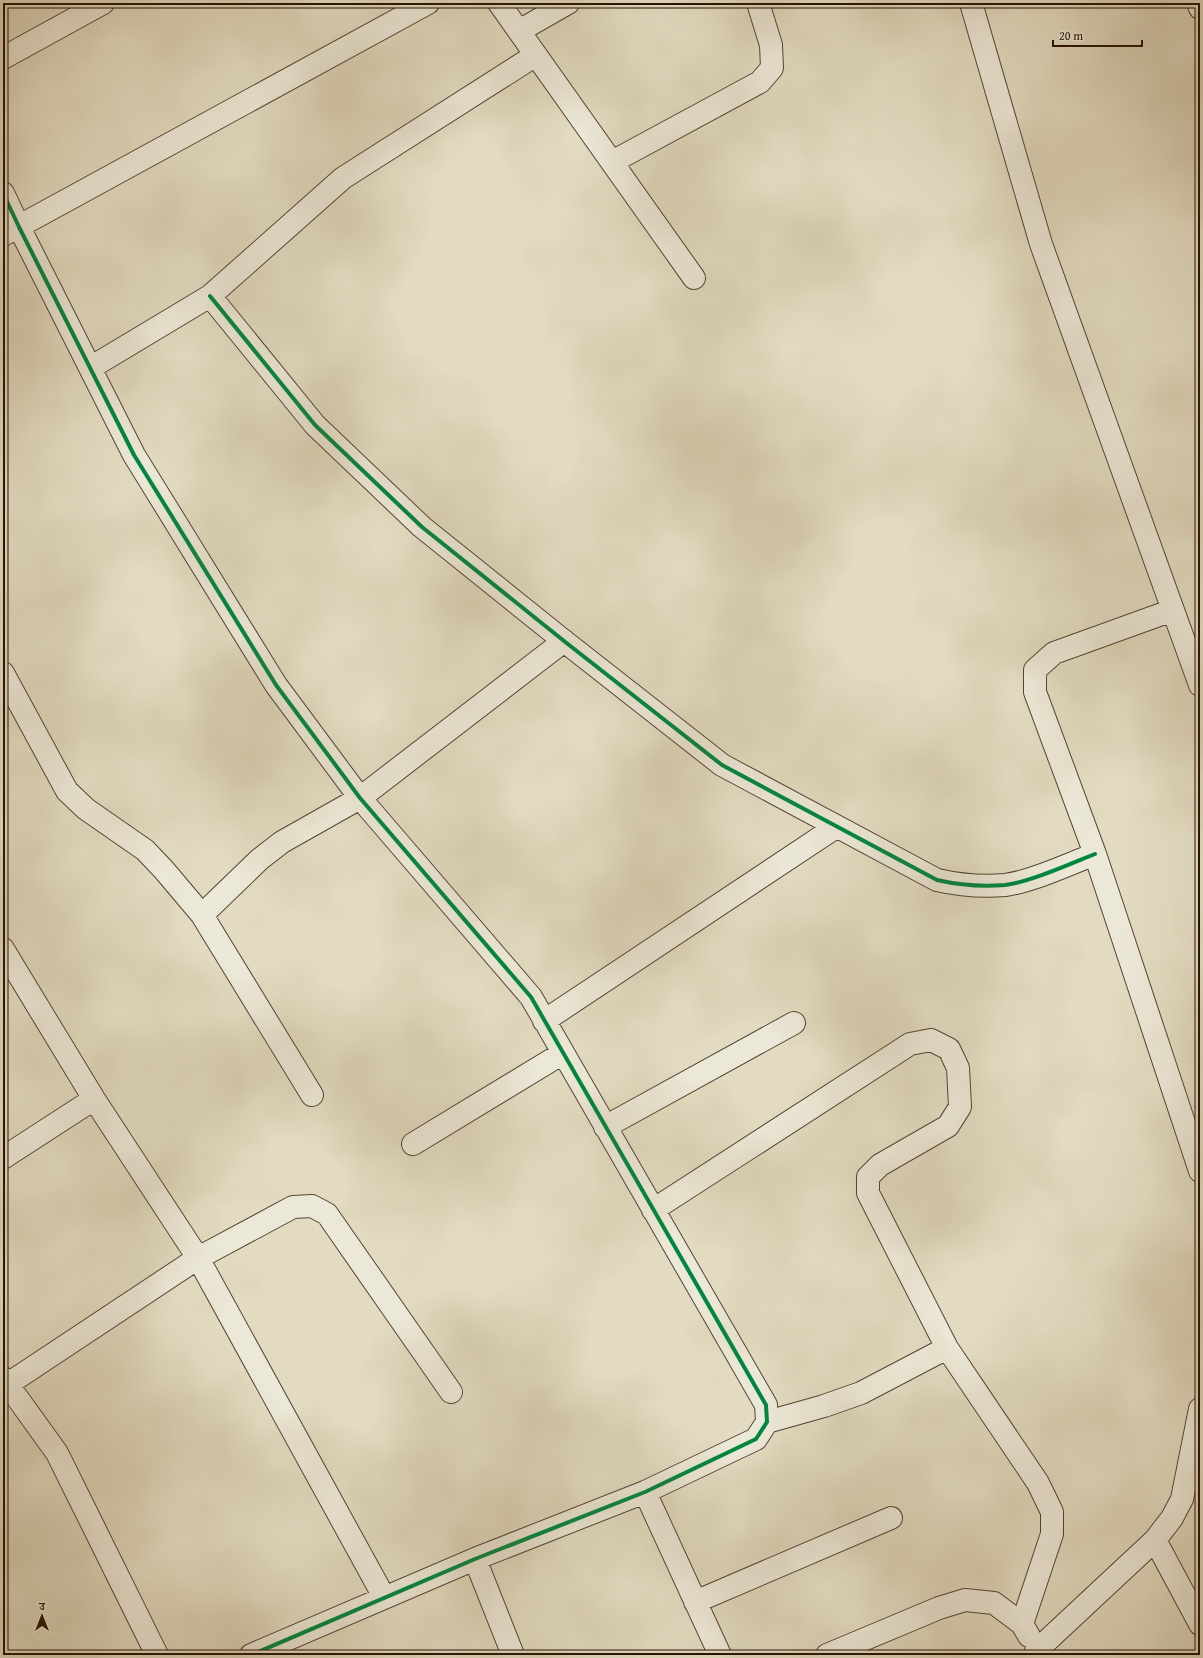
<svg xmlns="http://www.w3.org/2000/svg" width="1203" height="1658" font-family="'Gentium Book Plus','Noto Serif Devanagari',serif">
<rect width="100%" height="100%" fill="#e2dbc1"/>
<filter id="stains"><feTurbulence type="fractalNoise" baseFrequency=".005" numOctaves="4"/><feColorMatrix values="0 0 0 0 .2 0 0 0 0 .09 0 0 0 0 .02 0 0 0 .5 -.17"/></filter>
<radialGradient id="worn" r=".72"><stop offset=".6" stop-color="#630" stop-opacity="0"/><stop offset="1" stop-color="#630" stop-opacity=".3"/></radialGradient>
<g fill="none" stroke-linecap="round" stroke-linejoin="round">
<g stroke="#544433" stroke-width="24">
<path id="minor" d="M499 3 694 278
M971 3 1041 244 1200 685
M1198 3 1200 8
M519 31 568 3
M3 58 103 3
M612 162 760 82 772 68 771 45 758 3
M3 193 19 227 134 455 276 685 360 798 531 997 766 1405 767 1422 756 1439 645 1492 475 1559 251 1655
M3 235 428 3
M210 296 315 425 422 527 564 641 722 765 937 880C959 885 982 887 1005 885 1030 882 1070 864 1095 854
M90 368 210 296 343 178 536 55
M1173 610 1054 653 1035 670V692L1095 854 1200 1171
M3 673 67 791 86 809 145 850 164 870 202 915 312 1095
M202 915 260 859 282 842 360 798 564 641
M3 949 94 1099 198 1258 384 1597
M544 1021 836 827
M605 1127 794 1023
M413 1144 563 1053
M3 1158 94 1099
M653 1210 910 1044 931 1040 949 1049 958 1068 960 1107 948 1126 880 1165 868 1177V1193L947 1348 1038 1483 1052 1512V1534L1022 1624
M3 1378 57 1453 157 1655
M8 1384 198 1258 293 1207 312 1206 327 1214 451 1392
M767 1422 824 1406 861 1393 947 1348
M645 1492 720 1655
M1155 1540 1200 1624
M475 1559 513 1655
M695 1602 891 1518
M1036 1651 1155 1540 1172 1518 1182 1499 1200 1409
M827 1655 939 1608 965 1600 994 1603 1022 1624 1029 1636"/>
</g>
<use href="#minor" stroke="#ece8d7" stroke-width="22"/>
<g stroke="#ece8d7" stroke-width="6">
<path id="cycleway" d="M3 193 19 227 134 455 276 685 360 798 531 997 766 1405 767 1422 756 1439 645 1492 475 1559 251 1655
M210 296 315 425 422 527 564 641 722 765 937 880C959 885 982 887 1005 885 1030 882 1070 864 1095 854"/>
</g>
<use href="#cycleway" stroke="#00873e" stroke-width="4"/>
</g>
<rect width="1203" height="1658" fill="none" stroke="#e2dbc1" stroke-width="16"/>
<rect x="4" y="4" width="1195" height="1650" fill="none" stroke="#241204" stroke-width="2"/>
<rect x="8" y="8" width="1187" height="1642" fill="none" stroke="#241204"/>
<g transform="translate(42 1616)" stroke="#ece8d7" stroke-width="3" paint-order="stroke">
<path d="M0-3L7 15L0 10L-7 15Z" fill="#241204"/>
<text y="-6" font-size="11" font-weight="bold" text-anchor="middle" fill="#241204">उ</text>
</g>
<path d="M1053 40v6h89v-6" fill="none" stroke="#241204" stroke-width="2"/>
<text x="1059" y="40" font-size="12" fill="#241204" stroke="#ece8d7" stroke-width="3" paint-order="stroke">20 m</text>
<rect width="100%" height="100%" filter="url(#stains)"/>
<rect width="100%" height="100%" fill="url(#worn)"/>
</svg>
